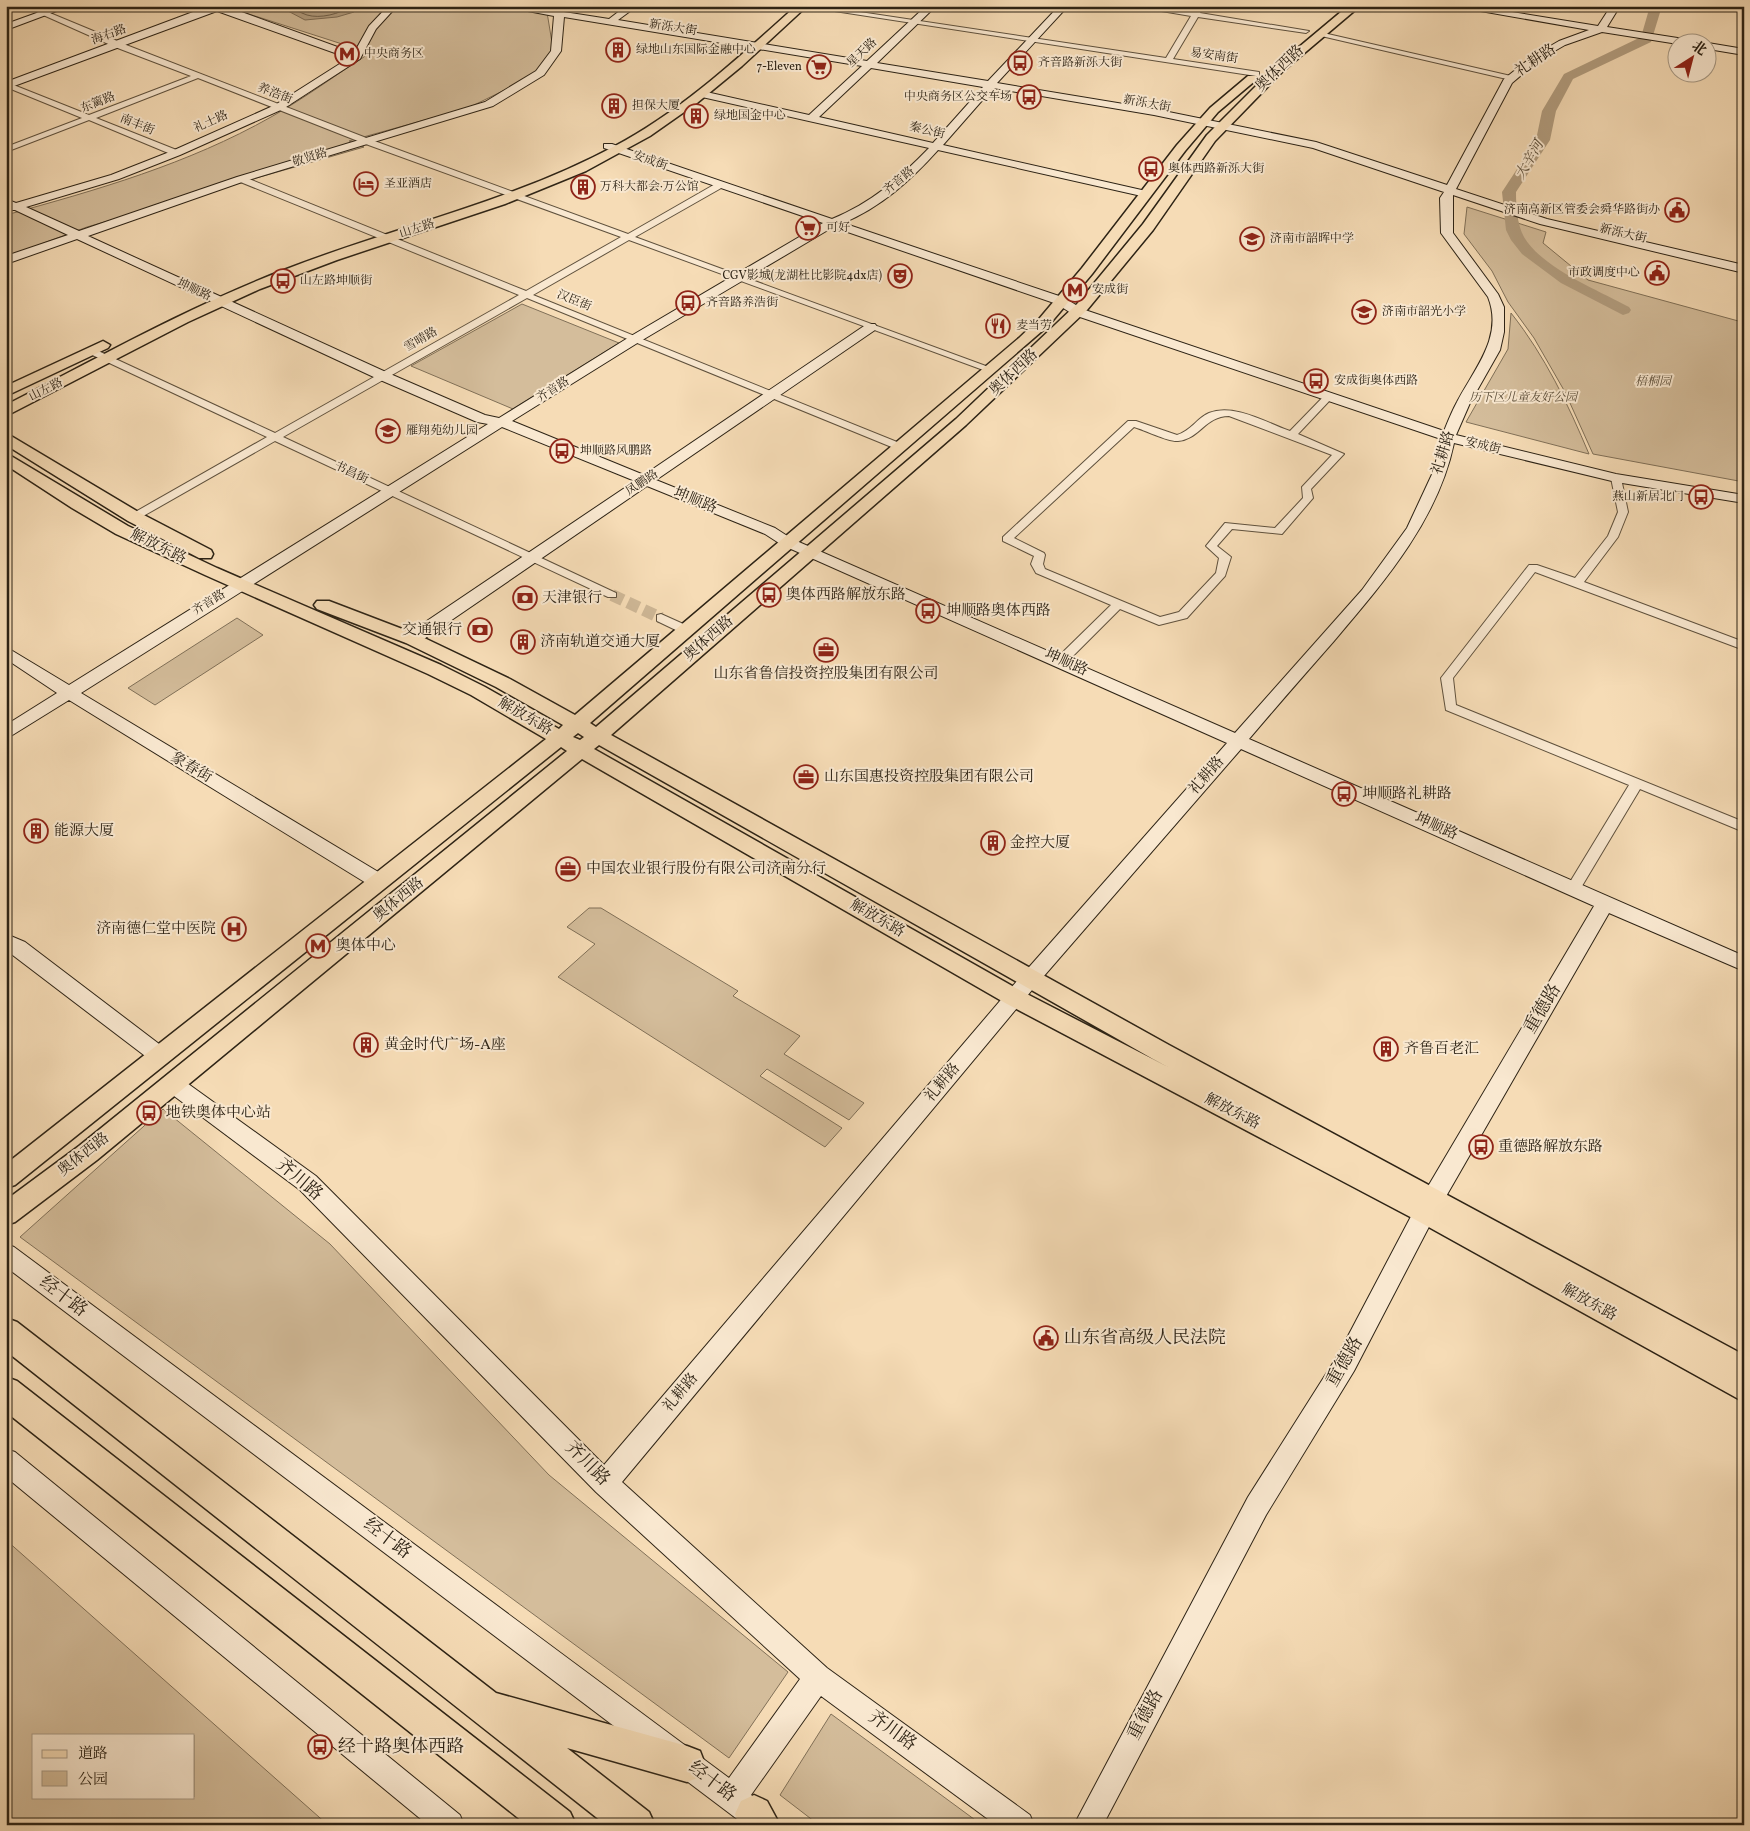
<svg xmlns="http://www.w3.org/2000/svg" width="1750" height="1831" font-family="Vollkorn,'Noto Serif SC',serif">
<rect width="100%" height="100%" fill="#f6dcb6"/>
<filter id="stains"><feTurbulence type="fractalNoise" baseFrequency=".004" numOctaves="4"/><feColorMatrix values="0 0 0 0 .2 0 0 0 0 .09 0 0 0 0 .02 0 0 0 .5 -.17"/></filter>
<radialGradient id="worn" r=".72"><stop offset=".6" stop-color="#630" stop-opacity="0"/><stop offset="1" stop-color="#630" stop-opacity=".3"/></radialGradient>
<path fill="#d4bd9b" stroke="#807058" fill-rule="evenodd" d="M224 6H546L554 55 527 79 468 108 349 141 364 147 87 227 6 257V215C97 190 188 164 271 117 305 98 337 74 370 53Z
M1467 207 1546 232 1543 243 1588 280 1742 322 1739 393 1744 407V482L1593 454 1565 392 1534 338 1508 302 1492 271 1464 234Z
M522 304 619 343 513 409 411 366Z
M1511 313C1545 356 1568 404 1589 454L1466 422 1508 349Z
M237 618 263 635 155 705 128 688Z
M589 908H601L738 991 733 996 800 1036 784 1054 864 1103 849 1120 767 1069 760 1076 842 1128 825 1147 558 977 595 944 567 927Z
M163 1109 330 1244 549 1475 788 1672 729 1758 20 1237Z
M6 1540 328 1825H6ZM34 1735H194V1797H34Z
M831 1714 982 1825H819L780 1795Z"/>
<path fill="#b29d7f" stroke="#7d6c55" d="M275 6H353L355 8 354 12 337 17 305 20 288 11 273 9Z"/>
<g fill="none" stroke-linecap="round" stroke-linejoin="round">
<path stroke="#70604a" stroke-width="1" d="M288 6C294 8 300 13 307 15 320 19 340 14 351 6"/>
<path fill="#b29d7f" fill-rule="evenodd" d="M1650 6H1662L1651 42 1573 79 1556 111 1550 140 1516 192C1516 206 1517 224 1524 237 1542 268 1598 290 1629 307L1631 310 1629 313 1623 315 1561 283 1522 254 1511 240 1506 230 1502 192 1536 140 1542 111 1564 74 1641 37Z"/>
<path stroke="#ceb796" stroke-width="12" stroke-dasharray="12 5.5" stroke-linecap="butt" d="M612 595 661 618"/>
<g stroke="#5f513d" stroke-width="2">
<path id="street" d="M23 6H33L115 40 121 43 369 139 628 234 717 183H723V187L635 237 994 369 986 371 629 240 533 295 902 444V448H894L527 298 283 437 616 593V597H608L275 441 138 519H130V515L267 437 88 353V349H94L275 433 519 295 238 181V177H244L526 291 621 237 363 143 198 78 96 118 179 151V155H173L89 120 6 152V147L82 118 6 87V82L89 115 191 76 115 47Z
M802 6H820L1166 58 1191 16 1132 6H1151L1193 12 1199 7 1202 9 1200 13 1309 31 1306 33 1198 17 1173 59 1259 72V76H1256Z
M1319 32 1511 76 1515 78 1511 80 1317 35Z
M1329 393 1332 394V398L1298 434 1344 454 1311 489 1313 498 1282 534 1232 529 1217 546 1231 557 1225 576 1187 618 1159 625 1120 609 1072 657H1064L1062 654 1064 651 1111 605 1036 573 1031 564 1034 556 1003 541V537L1128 421H1136L1177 435C1191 431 1197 418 1209 413 1234 403 1267 423 1290 431L1326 394ZM1229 416 1332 455 1302 487 1303 498 1275 528 1225 523 1206 546 1219 558 1216 573 1179 612 1160 617 1045 569 1043 564 1045 555 1044 553 1014 538 1134 427C1145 430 1168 442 1178 441 1200 439 1205 416 1229 416Z
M1616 475 1621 478 1628 512 1618 537 1584 582 1744 642V650L1535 572 1453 678 1456 705 1744 822V832L1640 789 1579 891 1574 892 1567 887 1629 785 1446 710 1441 678 1529 565H1537L1575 578 1608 536 1618 512 1611 478Z
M661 614 690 627 692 630 686 634 682 633 657 621V615Z"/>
</g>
<g stroke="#2d2315" stroke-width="2">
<path id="secondary" d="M56 6H70L6 30V24Z
M209 6H225L354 53 369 26 388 6H397L376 29 360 59 283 109 180 155 119 179 26 207 79 231 237 177 485 102 536 71 551 51 554 16 502 6H526L555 11V6H565L564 12 609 19 626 6H637L618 20 867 61 926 6H936L877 63 988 81 1059 6H1068L997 83 1154 109 1316 142 1447 185 1504 79 1533 56 1559 41 1589 30 1452 6H1475L1598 26 1611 6H1620L1607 27 1684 39 1689 42 1678 44 1602 32 1565 45 1539 60 1512 83 1456 189 1547 219 1744 265V273L1540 224 1453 195V233L1498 294 1504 307V332L1500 350 1470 403 1456 435 1616 474 1744 495V503L1616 482 1454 443C1438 520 1384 582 1334 641 1305 674 1277 706 1249 739L1744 956V971L1609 913 1433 1219 1354 1371 1266 1515 1103 1825H1074L1248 1497 1338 1355 1417 1205 1594 906 1241 749 1037 984 622 1482 827 1668 1030 1815 1034 1825H996L821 1696 751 1795 769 1808 773 1818 770 1825H745L6 1267V1244L14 1247 729 1778 800 1679 596 1492 300 1190 166 1090 163 1084 166 1078 173 1076 180 1078 316 1176 604 1465 1023 974 1227 743 782 545 765 534 647 486 418 643H406L404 639 406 635 635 481 502 427 81 693 385 876 387 881 385 886 378 888 371 886 69 700 6 739V725L57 693 6 659V647L69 685 488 424 477 422 378 379 77 239 6 264V256L68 235 15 210H6V199L16 203 111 175 172 151 275 105 349 58 217 11 6 89V82ZM564 17 862 66 809 115 702 91 697 94 702 97 929 148C900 178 871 203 832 219L612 144H604V148L823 223 631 336 499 418 485 415 388 373 88 236 245 181 493 106 544 75 561 51ZM871 68 983 87 933 143 819 117ZM993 88 1154 115 1313 148 1444 192 1440 198 1441 233 1488 297C1504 337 1474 369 1457 402 1452 411 1448 421 1444 431L1082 309 1065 298 843 223C881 207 910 181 938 150L1146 197 1152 194 1146 191 943 145ZM833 227 1057 304 1074 315 1441 439 1434 470 1407 528 1362 590 1235 733 792 539 775 528 656 480 875 330 877 327 875 324H867L644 475 512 421 639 342Z
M1708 43 1744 49V55L1708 49Z
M6 934 25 942 167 1050 170 1056 167 1062 160 1064 153 1062 6 950Z
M6 1449 15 1452 460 1815 464 1825H428L6 1477Z"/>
</g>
<g stroke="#2d2315" stroke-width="3">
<path id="primary" d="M796 6H807L742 66 697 103 650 136 586 171 505 204 337 260 260 289 188 322 6 416V405C98 358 188 307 284 270 394 227 511 202 615 146 683 110 739 57 796 6Z
M1348 6H1360L1282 72 1215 141 1153 230 1087 310 966 425 611 735 1169 1045 1744 1355V1402L1416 1220 1007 1004 582 759 97 1160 15 1222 6 1225V1200L79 1146 567 751 561 747 15 1185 6 1188V1164L546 739 471 695 428 674 205 575 116 534 72 508 6 465V453L128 526 217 568 441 665 485 687 559 729 563 725 496 687 406 643 317 609 314 605 317 601H329L418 635 510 679 575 715 1019 338 1039 319 1082 268 1177 145 1210 108 1248 76H1256V80L1218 112 1185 151 1092 274 1049 325 590 723 596 727 956 419 1077 304 1143 224 1207 135 1274 68ZM578 733 584 737 580 740 573 737ZM599 745 1153 1059 1168 1067 1023 992 594 749Z
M103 341 110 345 108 348 6 396V386Z
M6 433 140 513 211 550 213 554 211 558H199L128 521 6 445Z"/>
</g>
<g stroke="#2d2315" stroke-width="3">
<path id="highway" d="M6 1318 17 1322 496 1693 687 1746 700 1751 705 1764 700 1777 687 1782 567 1748 649 1812 655 1825H606L6 1351Z
M6 1377 17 1381 570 1812 576 1825H527L6 1412Z
M754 1795 767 1801 780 1825H740L735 1814 741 1801Z"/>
</g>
<use href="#street" fill="#f9e8d0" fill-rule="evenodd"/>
<use href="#secondary" fill="#f9e8d0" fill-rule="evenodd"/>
<use href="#primary" fill="#f6dcb6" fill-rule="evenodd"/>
<use href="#highway" fill="#f6dcb6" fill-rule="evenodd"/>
</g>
<defs>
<g id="building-ring" transform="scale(1.25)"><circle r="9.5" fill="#f9e8d0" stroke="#8f2418" stroke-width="1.5"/><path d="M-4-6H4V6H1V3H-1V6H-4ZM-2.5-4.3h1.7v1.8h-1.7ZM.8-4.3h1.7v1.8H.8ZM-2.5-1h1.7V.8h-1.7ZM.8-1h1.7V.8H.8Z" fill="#8f2418"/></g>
<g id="metro-ring" transform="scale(1.25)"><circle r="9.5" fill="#f9e8d0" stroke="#8f2418" stroke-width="1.5"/><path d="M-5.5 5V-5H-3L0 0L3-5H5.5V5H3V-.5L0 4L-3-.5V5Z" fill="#8f2418"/></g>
<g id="bus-ring" transform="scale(1.25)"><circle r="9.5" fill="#f9e8d0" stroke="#8f2418" stroke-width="1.5"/><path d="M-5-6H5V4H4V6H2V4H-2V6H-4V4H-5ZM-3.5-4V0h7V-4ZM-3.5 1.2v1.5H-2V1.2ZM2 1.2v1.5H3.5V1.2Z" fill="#8f2418"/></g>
<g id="supermarket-ring" transform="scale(1.25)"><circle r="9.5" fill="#f9e8d0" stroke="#8f2418" stroke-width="1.5"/><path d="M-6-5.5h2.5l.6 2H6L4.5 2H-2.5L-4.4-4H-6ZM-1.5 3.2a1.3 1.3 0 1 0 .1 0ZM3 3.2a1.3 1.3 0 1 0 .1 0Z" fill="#8f2418"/></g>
<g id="hotel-ring" transform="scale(1.25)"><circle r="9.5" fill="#f9e8d0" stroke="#8f2418" stroke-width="1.5"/><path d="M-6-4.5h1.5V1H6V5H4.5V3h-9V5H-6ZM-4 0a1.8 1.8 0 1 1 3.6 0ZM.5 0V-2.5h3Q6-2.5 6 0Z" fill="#8f2418"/></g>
<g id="civic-ring" transform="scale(1.25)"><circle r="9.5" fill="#f9e8d0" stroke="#8f2418" stroke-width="1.5"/><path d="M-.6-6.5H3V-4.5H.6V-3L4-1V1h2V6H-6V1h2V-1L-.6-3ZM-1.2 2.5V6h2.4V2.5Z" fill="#8f2418"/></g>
<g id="school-ring" transform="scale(1.25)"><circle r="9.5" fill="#f9e8d0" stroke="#8f2418" stroke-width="1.5"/><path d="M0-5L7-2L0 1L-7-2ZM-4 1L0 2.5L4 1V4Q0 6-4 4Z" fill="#8f2418"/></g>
<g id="theatre-ring" transform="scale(1.25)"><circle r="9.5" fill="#f9e8d0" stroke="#8f2418" stroke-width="1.5"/><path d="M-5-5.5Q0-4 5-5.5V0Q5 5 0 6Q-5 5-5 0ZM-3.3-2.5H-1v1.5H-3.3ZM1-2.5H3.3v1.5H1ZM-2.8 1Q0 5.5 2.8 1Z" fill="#8f2418"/></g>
<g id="restaurant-ring" transform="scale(1.25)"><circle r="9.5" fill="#f9e8d0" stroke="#8f2418" stroke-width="1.5"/><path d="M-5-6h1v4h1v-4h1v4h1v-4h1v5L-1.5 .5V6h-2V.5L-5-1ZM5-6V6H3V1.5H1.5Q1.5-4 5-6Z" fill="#8f2418"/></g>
<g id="bank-ring" transform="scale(1.25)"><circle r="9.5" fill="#f9e8d0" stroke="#8f2418" stroke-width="1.5"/><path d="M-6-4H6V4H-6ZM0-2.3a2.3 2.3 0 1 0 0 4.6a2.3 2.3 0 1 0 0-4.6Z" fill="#8f2418"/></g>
<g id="office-ring" transform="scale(1.25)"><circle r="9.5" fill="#f9e8d0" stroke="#8f2418" stroke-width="1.5"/><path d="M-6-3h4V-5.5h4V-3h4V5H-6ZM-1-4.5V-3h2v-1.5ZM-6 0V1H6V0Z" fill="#8f2418"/></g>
<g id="hospital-ring" transform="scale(1.25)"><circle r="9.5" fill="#f9e8d0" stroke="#8f2418" stroke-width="1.5"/><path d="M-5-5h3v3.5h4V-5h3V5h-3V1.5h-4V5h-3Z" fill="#8f2418"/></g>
</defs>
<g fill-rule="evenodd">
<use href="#building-ring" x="618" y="50"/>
<use href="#metro-ring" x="347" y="54"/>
<use href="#bus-ring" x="1020" y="63"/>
<use href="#supermarket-ring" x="819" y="67"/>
<use href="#bus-ring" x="1029" y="97"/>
<use href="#building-ring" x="614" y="106"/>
<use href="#building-ring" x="696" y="116"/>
<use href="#bus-ring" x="1151" y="169"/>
<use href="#hotel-ring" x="366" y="184"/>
<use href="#building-ring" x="583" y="187"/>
<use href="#civic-ring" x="1677" y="210"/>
<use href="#supermarket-ring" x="808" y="228"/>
<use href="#school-ring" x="1252" y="239"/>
<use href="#civic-ring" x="1657" y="273"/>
<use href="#theatre-ring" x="900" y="276"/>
<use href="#bus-ring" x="283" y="281"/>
<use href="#metro-ring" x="1075" y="290"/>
<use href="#bus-ring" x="688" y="303"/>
<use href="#school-ring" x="1364" y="312"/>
<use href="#restaurant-ring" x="998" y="326"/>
<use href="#bus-ring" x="1316" y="381"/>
<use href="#school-ring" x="388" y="431"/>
<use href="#bus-ring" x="562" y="451"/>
<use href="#bus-ring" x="1701" y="497"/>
<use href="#bus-ring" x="769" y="595"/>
<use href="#bank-ring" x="525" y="598"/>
<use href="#bus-ring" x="928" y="611"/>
<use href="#bank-ring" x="480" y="630"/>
<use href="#building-ring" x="523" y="642"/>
<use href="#office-ring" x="826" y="650"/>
<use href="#office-ring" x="806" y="777"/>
<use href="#bus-ring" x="1344" y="794"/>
<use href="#building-ring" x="36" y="831"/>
<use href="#building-ring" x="993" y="843"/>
<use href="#office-ring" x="568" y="869"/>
<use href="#hospital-ring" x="234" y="929"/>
<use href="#metro-ring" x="318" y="946"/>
<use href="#building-ring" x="366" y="1045"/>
<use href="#building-ring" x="1386" y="1049"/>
<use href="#bus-ring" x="149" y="1113"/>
<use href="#bus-ring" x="1481" y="1147"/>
<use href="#civic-ring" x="1046" y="1338"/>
<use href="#bus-ring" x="320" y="1747"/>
</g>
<g text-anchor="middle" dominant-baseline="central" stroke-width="4" stroke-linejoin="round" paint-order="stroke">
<g font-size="12" fill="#2d2315" stroke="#f9e8d0">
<text transform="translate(673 28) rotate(9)">新泺大街</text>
<text transform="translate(109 35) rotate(-20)">海右路</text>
<text transform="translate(862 53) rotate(-43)">星天路</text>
<text transform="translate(1214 56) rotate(8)">易安南街</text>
<text transform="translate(275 94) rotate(21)">养浩街</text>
<text transform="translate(98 103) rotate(-22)">东篱路</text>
<text transform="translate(1147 104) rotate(10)">新泺大街</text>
<text transform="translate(211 122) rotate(-24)">礼士路</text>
<text transform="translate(137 125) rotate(22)">南丰街</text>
<text transform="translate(927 131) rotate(13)">秦公街</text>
<text transform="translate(310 158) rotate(-17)">敬贤路</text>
<text transform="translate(650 161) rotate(19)">安成街</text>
<text transform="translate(899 181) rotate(-40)">齐音路</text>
<text transform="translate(417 229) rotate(-18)">山左路</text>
<text transform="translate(1623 234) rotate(13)">新泺大街</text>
<text transform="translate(194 290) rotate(25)">坤顺路</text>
<text transform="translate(574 301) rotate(22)">汉臣街</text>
<text transform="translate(421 340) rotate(-30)">雪晴路</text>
<text transform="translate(46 390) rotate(-27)">山左路</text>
<text transform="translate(553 390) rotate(-32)">齐音路</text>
<text transform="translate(1483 446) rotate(14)">安成街</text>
<text transform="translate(351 473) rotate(25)">书昌街</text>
<text transform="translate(642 483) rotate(-34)">凤鹏路</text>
<text transform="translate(209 603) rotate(-32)">齐音路</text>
</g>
<g font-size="12" fill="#2d2315" stroke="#f9e8d0" text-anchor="start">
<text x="636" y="50">绿地山东国际金融中心</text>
<text x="364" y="54">中央商务区</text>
<text x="1038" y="63">齐音路新泺大街</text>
<text x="802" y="67" text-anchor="end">7-Eleven</text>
<text x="1012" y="97" text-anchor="end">中央商务区公交车场</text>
<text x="632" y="106">担保大厦</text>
<text x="714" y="116">绿地国金中心</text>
<text x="1168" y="169">奥体西路新泺大街</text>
<text x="384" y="184">圣亚酒店</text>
<text x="600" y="187">万科大都会·万公馆</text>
<text x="1660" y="210" text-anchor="end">济南高新区管委会舜华路街办</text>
<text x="826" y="228">可好</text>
<text x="1270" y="239">济南市韶晖中学</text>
<text x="1640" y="273" text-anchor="end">市政调度中心</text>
<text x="882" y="276" text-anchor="end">CGV影城(龙湖杜比影院4dx店)</text>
<text x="300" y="281">山左路坤顺街</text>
<text x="1092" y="290">安成街</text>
<text x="706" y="303">齐音路养浩街</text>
<text x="1382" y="312">济南市韶光小学</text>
<text x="1016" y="326">麦当劳</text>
<text x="1334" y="381">安成街奥体西路</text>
<text x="406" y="431">雁翔苑幼儿园</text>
<text x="580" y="451">坤顺路风鹏路</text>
<text x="1684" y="497" text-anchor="end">燕山新居北门</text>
</g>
<g font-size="12" font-style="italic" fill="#574a36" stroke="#f9e8d0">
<text x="1653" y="382">梧桐园</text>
<text x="1523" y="398">历下区儿童友好公园</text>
</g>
<g font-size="14" font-style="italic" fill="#5c4e3a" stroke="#f9e8d0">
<text transform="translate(1530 160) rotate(-60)">大辛河</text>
</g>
<g font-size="15" fill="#2d2315" stroke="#f9e8d0">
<text transform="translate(1536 61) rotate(-34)">礼耕路</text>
<text transform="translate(1280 69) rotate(-43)">奥体西路</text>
<text transform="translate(1014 373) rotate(-43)">奥体西路</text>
<text transform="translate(1444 453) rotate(-73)">礼耕路</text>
<text transform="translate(695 501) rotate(22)">坤顺路</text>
<text transform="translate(158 547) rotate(26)">解放东路</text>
<text transform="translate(709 639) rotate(-41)">奥体西路</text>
<text transform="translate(1066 663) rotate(24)">坤顺路</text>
<text transform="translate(525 717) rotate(30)">解放东路</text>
<text transform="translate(191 768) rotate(31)">象春街</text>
<text transform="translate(1207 776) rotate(-49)">礼耕路</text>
<text transform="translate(1436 827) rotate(24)">坤顺路</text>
<text transform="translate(399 900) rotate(-39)">奥体西路</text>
<text transform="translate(877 919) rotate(30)">解放东路</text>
<text transform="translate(943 1083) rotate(-50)">礼耕路</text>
<text transform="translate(1232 1112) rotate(27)">解放东路</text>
<text transform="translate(84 1155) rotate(-38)">奥体西路</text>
<text transform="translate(1589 1303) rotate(29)">解放东路</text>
<text transform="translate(681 1393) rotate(-50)">礼耕路</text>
</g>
<g font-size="15" fill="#2d2315" stroke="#f9e8d0" text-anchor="start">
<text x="786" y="595">奥体西路解放东路</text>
<text x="542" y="598">天津银行</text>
<text x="946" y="611">坤顺路奥体西路</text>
<text x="462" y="630" text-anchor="end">交通银行</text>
<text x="540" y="642">济南轨道交通大厦</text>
<text x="826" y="674" text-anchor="middle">山东省鲁信投资控股集团有限公司</text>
<text x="824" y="777">山东国惠投资控股集团有限公司</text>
<text x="1362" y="794">坤顺路礼耕路</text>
<text x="54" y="831">能源大厦</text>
<text x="1010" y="843">金控大厦</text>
<text x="586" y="869">中国农业银行股份有限公司济南分行</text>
<text x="216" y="929" text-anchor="end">济南德仁堂中医院</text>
<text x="336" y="946">奥体中心</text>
<text x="384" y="1045">黄金时代广场-A座</text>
<text x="1404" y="1049">齐鲁百老汇</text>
<text x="166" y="1113">地铁奥体中心站</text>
<text x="1498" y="1147">重德路解放东路</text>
</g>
<g font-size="18" fill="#2d2315" stroke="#f9e8d0">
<text transform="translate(1543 1009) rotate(-59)">重德路</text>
<text transform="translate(299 1180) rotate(40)">齐川路</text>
<text transform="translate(63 1297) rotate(37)">经十路</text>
<text transform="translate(1345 1362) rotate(-60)">重德路</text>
<text transform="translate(587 1464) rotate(45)">齐川路</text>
<text transform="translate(387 1539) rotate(37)">经十路</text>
<text transform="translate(1146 1715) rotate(-62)">重德路</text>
<text transform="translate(892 1731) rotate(36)">齐川路</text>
<text transform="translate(712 1782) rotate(37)">经十路</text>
</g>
<g font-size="18" fill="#2d2315" stroke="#f9e8d0" text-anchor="start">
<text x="1064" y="1338">山东省高级人民法院</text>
<text x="338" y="1747">经十路奥体西路</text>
</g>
</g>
<rect width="1750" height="1831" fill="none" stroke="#f6dcb6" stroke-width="25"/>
<rect x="8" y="8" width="1735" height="1816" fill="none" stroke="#2d2315" stroke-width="2.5"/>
<rect x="12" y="12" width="1725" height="1806" fill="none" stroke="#2d2315"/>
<rect x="32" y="1734" width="162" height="65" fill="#f9e8d0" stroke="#a79985"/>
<rect x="42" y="1750" width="25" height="8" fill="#f6dcb6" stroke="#a79985"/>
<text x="78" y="1758" font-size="15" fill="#2d2315">道路</text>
<rect x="42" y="1771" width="25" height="15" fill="#d4bd9b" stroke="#a79985"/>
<text x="78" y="1784" font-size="15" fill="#2d2315">公园</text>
<g transform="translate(1692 58) rotate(36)"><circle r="24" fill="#f9e8d0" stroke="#a79985"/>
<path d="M0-4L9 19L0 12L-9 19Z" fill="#8f2418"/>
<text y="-8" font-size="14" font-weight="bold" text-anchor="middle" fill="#2d2315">北</text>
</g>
<rect width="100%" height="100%" filter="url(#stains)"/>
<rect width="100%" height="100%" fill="url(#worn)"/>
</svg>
